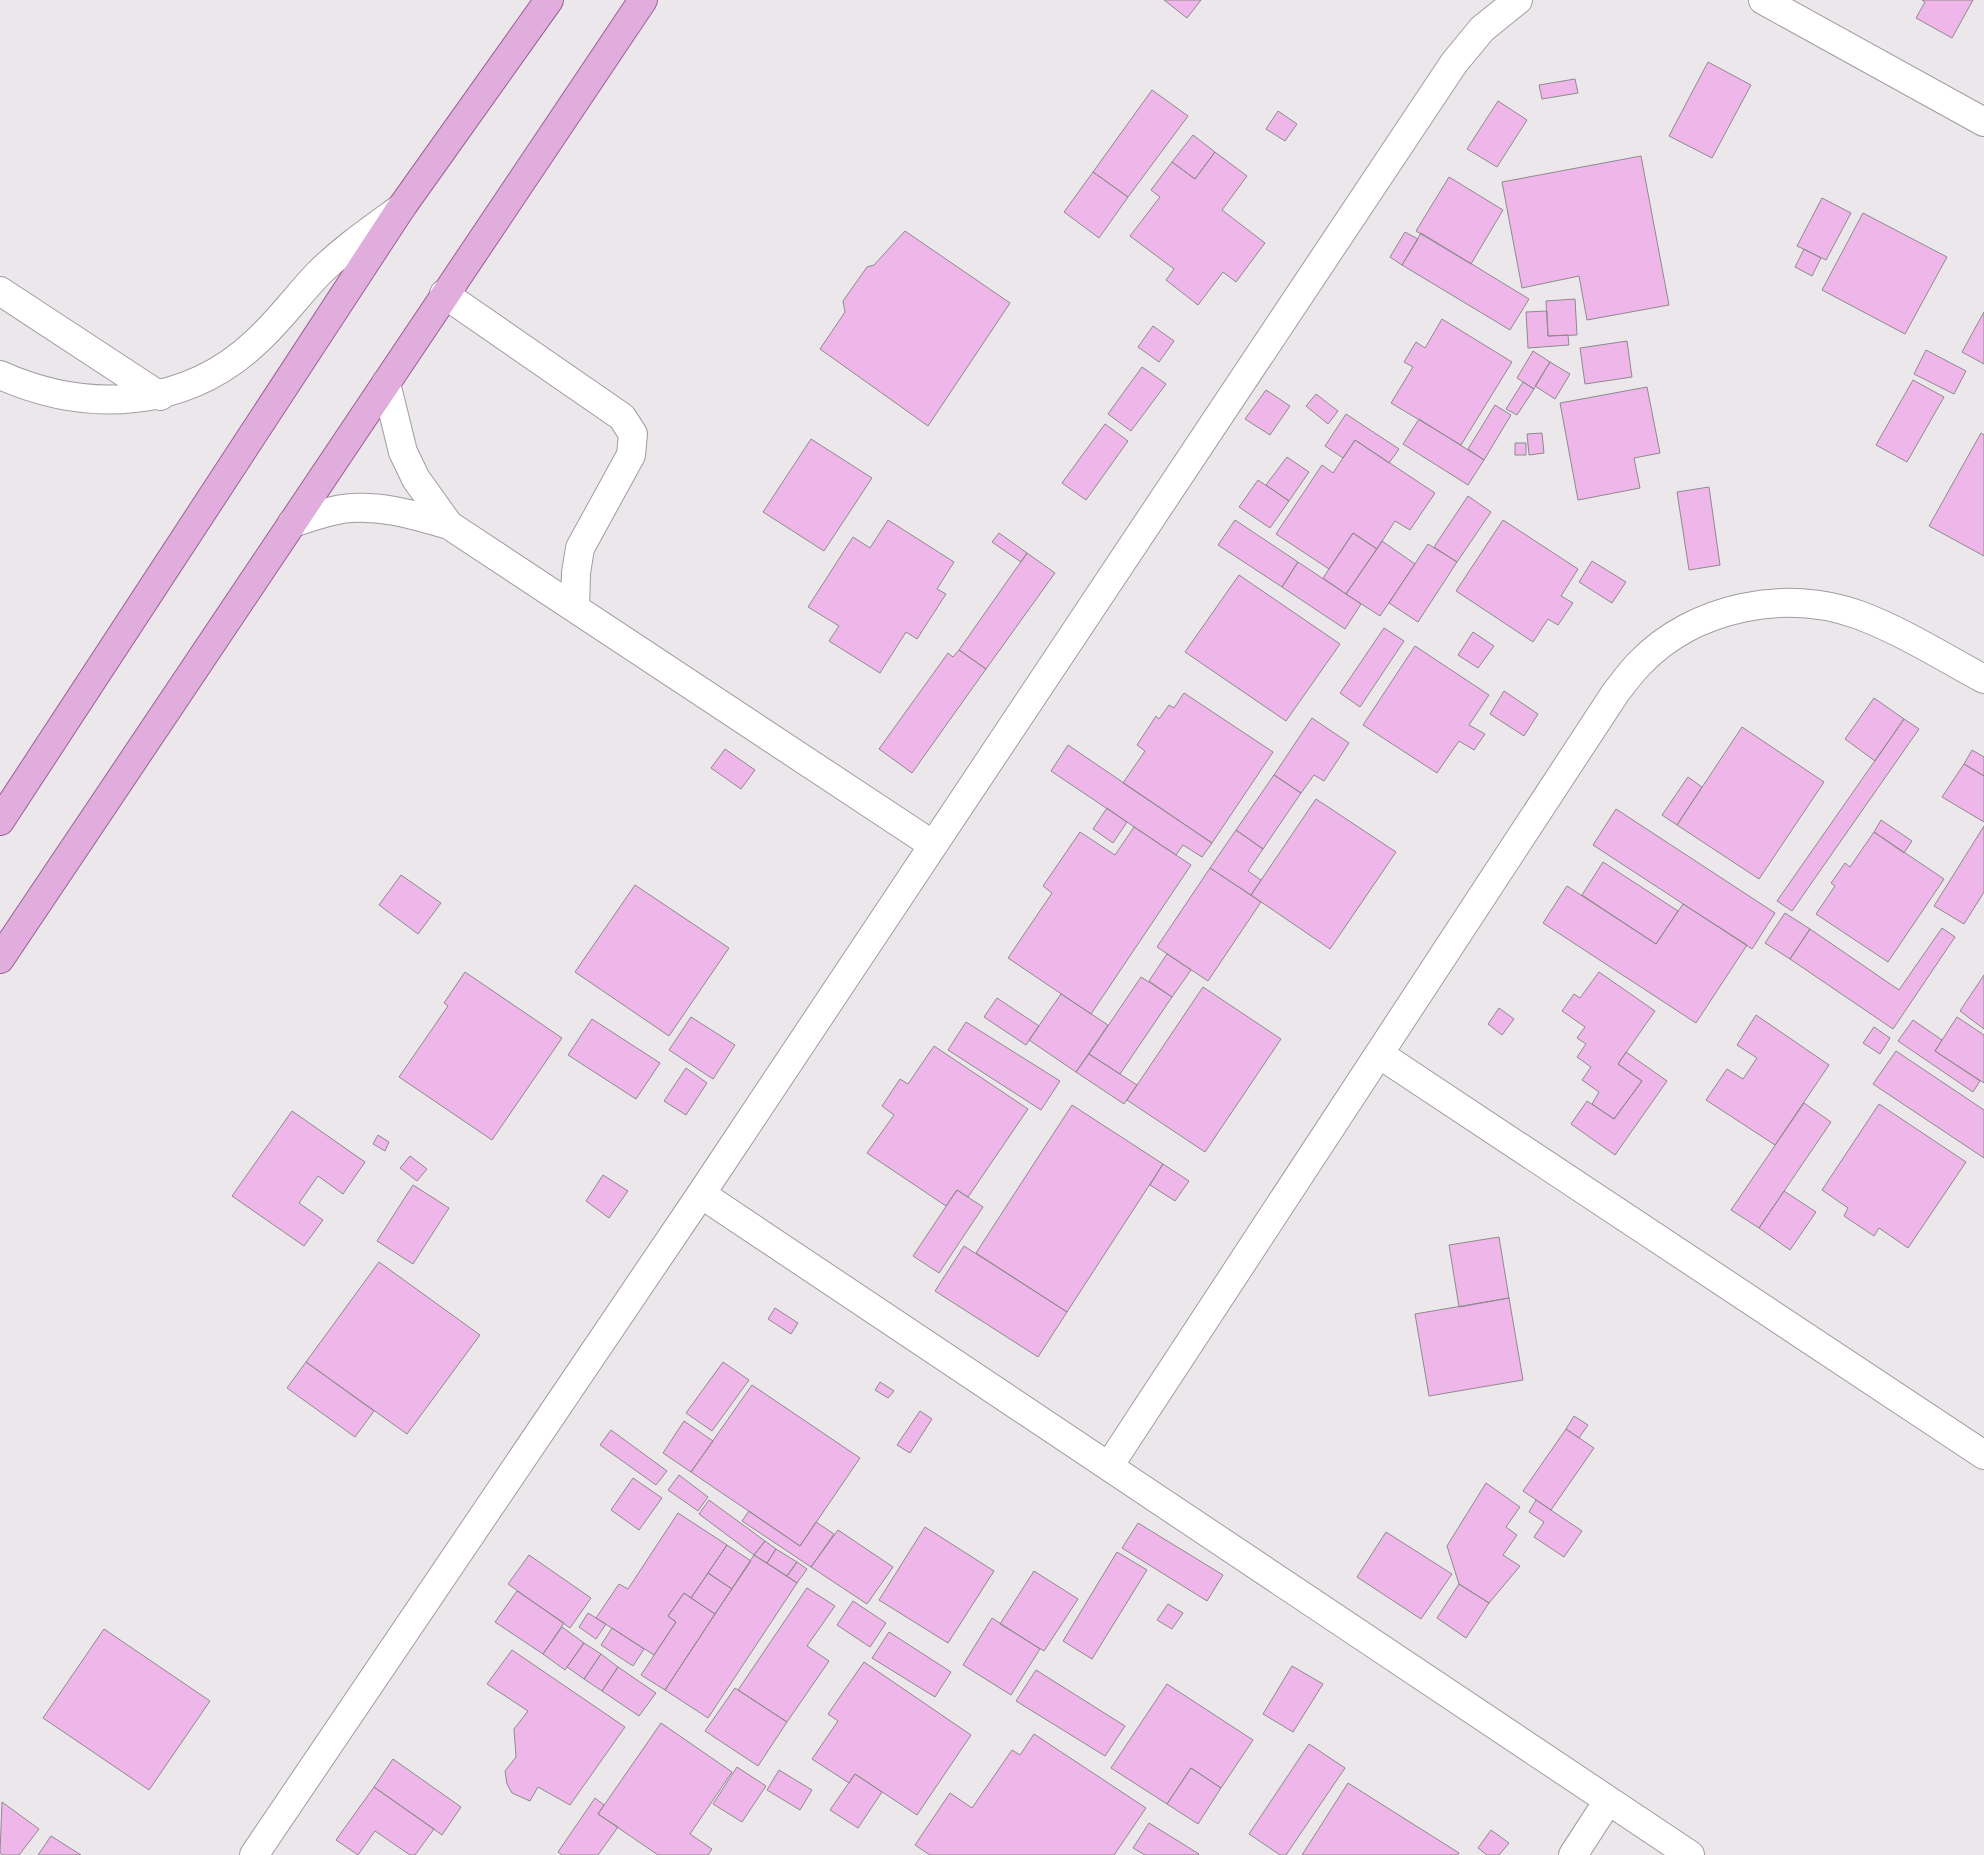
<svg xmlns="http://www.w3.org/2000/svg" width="1984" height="1855" font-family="'Libre Baskerville',serif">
<rect width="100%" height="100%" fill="#ebe7ea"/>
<path fill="#efb7e9" stroke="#8e8a8d" d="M1164 0H1201L1187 18Z
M1922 0H1973L1952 38 1916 18 1925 2Z
M1708 62 1751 85 1712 158 1669 136Z
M1575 79 1578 93 1542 99 1539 85Z
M1152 90 1188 116 1128 197 1093 172Z
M1498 101 1527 120 1497 167 1467 149Z
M1278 111 1297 124 1285 141 1266 129Z
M1193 135 1215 152 1195 179 1172 162Z
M1215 152 1247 176 1222 210 1265 243 1236 282 1223 272 1198 305 1166 280 1174 269 1130 236 1160 197 1151 190 1172 162 1195 179Z
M1641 156 1669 305 1587 320 1579 276 1522 288 1502 182Z
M1093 172 1128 197 1099 238 1064 212Z
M1449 177 1503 210 1471 264 1416 231Z
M1822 198 1851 213 1826 260 1797 246Z
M1863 213 1947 257 1905 334 1822 290Z
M905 231 1010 303 928 426 820 349 845 312 843 301 867 267 874 265Z
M1405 232 1418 239 1402 265 1390 257Z
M1421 233 1529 299 1510 330 1402 265Z
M1804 249 1821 258 1812 276 1795 267Z
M1575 299 1577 335 1548 336 1546 301Z
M1547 311 1548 336 1568 335 1569 345 1528 348 1526 312Z
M1984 312V364L1962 352Z
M1442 319 1512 362 1461 445 1391 403 1413 367 1404 362 1416 342 1425 348Z
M1153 326 1174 341 1159 362 1138 347Z
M1627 341 1632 377 1585 384 1580 348Z
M1926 350 1966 371 1954 394 1914 374Z
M1533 351 1550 362 1534 389 1517 378Z
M1550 362 1570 374 1555 399 1535 386Z
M1142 367 1166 384 1131 431 1108 414Z
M1913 380 1944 397 1907 462 1876 445Z
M1523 382 1534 389 1517 415 1506 409Z
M1647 387 1660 453 1634 458 1640 488 1578 500 1560 403Z
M1266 390 1290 406 1270 435 1245 419Z
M1316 394 1338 411 1328 424 1306 406Z
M1495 405 1511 415 1484 460 1468 449Z
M1346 414 1399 449 1389 463 1355 440 1343 458 1325 446Z
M1419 419 1484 460 1468 485 1403 444Z
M1105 424 1128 441 1086 500 1062 483Z
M1542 433 1544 453 1529 455 1527 434Z
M1981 433 1984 435V556L1929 526Z
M811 439 872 478 824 551 763 512Z
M1355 440 1435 493 1410 530 1395 521 1377 549 1353 533 1329 569 1276 534 1322 465 1333 473Z
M1515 443H1526V455H1515Z
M1287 457 1309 472 1289 501 1266 485Z
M1258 480 1289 501 1270 528 1239 507Z
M1709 487 1720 565 1689 570 1677 492Z
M1468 496 1491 512 1457 562 1434 547Z
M888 520 954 562 937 589 946 594 917 639 906 632 880 673 829 641 839 626 808 607 853 537 870 548Z
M1235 520 1298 562 1282 587 1218 545Z
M1503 520 1578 569 1561 596 1573 603 1558 625 1548 619 1533 642 1456 591Z
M999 533 1027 553 1021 562 992 542Z
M1353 533 1377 549 1346 594 1323 578Z
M1382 541 1415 564 1380 616 1346 594Z
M1428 544 1457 562 1418 622 1389 603Z
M1027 553 1055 573 986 669 959 650Z
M1592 561 1626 582 1612 603 1579 582Z
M1298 562 1361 604 1345 629 1282 587Z
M1239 575 1340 644 1286 721 1185 652Z
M1384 628 1404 641 1360 707 1340 693Z
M1473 632 1494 646 1478 668 1458 655Z
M1415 646 1489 695 1469 725 1485 734 1474 750 1459 741 1437 773 1363 725Z
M959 650 986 669 912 773 879 749 948 653 953 657Z
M1504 691 1538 714 1524 736 1490 714Z
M1184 693 1273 752 1212 843 1123 783 1145 751 1137 745 1156 716 1159 719 1169 705 1174 708Z
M1874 698 1904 719 1875 761 1845 739Z
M1312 718 1349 743 1324 781 1314 775 1301 793 1274 775Z
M1904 719 1919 729 1792 911 1777 901Z
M1742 727 1824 782 1759 879 1677 825Z
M1068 745 1212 843 1202 857 1183 845 1176 855 1051 771Z
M725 749 755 770 741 789 711 768Z
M1972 750 1984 757V776L1964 764Z
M1964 764 1984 776V822L1942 797Z
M1274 775 1301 793 1263 849 1236 830Z
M1688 777 1702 787 1677 825 1662 815Z
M1316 799 1396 852 1330 949 1251 895Z
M1107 808 1127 822 1113 843 1093 829Z
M1616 809 1775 913 1752 949 1593 845Z
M1881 820 1912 841 1904 853 1874 832Z
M1984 826V892L1964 924 1934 906Z
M1134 827 1191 865 1091 1014 1008 958 1052 893 1043 886 1080 832 1115 855Z
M1236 830 1263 849 1248 871 1261 880 1251 895 1210 868Z
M1874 832 1944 879 1888 962 1816 914 1835 886 1831 883 1845 863 1850 867Z
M1603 862 1678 911 1656 944 1582 895Z
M1210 868 1261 902 1208 981 1157 947Z
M401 875 441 903 418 934 379 905Z
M635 885 729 948 669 1036 575 972Z
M1567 886 1656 944 1683 904 1747 945 1696 1023 1543 923Z
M1785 913 1810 929 1790 959 1765 943Z
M1942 928 1955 937 1893 1029 1790 959 1810 929 1899 990Z
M1167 954 1191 970 1172 997 1149 981Z
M465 972 562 1038 492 1140 399 1077 448 1006 444 1003Z
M1599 972 1655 1011 1618 1064 1642 1081 1614 1119 1592 1104 1599 1092 1582 1080 1591 1067 1577 1057 1586 1044 1577 1038 1585 1027 1562 1011 1574 994 1580 998Z
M1984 975V1029L1960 1011Z
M1141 977 1172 997 1120 1074 1089 1054Z
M1203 987 1281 1039 1205 1152 1127 1100Z
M1061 994 1108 1025 1076 1072 1029 1040Z
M997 998 1039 1026 1026 1045 984 1017Z
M1499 1008 1514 1019 1502 1035 1488 1024Z
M1756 1015 1829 1065 1775 1145 1706 1100 1727 1069 1743 1079 1757 1058 1737 1045Z
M691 1017 735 1045 713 1079 669 1050Z
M1957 1017 1984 1035V1083L1935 1051Z
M592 1019 660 1063 636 1099 568 1055Z
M1913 1020 1942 1040 1935 1051 1980 1081 1973 1092 1898 1041Z
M966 1022 1060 1081 1041 1110 948 1050Z
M1874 1027 1890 1038 1880 1054 1863 1043Z
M934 1046 1028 1109 968 1197 957 1190 946 1206 867 1153 894 1115 882 1106 900 1079 908 1084Z
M1896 1051 1984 1110V1158L1873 1084Z
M1626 1052 1667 1081 1615 1155 1571 1124 1587 1101 1614 1119 1642 1081 1618 1064Z
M1089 1054 1137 1085 1124 1104 1076 1072Z
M686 1068 707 1083 686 1115 664 1101Z
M1804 1103 1831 1122 1759 1228 1731 1210Z
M1879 1104 1966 1162 1908 1248 1879 1228 1874 1236 1844 1216 1848 1208 1822 1190Z
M1072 1105 1163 1164 1067 1312 976 1253Z
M292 1111 365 1162 343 1194 318 1176 299 1203 323 1220 304 1246 232 1196Z
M378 1135 389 1142 385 1151 373 1144Z
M410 1156 427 1169 417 1181 400 1168Z
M1163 1164 1189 1181 1175 1201 1150 1185Z
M603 1175 628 1191 609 1218 586 1201Z
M413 1185 449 1208 413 1264 377 1241Z
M957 1190 983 1207 939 1273 913 1256Z
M1784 1191 1816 1212 1790 1250 1759 1228Z
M1499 1237 1509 1298 1459 1307 1449 1245Z
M964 1246 1067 1312 1038 1357 935 1291Z
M379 1262 480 1335 407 1434 306 1362Z
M1509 1298 1523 1380 1429 1396 1415 1314Z
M775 1308 798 1323 791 1334 768 1319Z
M306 1362 374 1411 355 1437 287 1388Z
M723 1362 749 1380 712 1431 686 1413Z
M880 1382 894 1391 888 1398 875 1390Z
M752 1385 860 1458 800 1546 691 1472Z
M920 1411 932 1419 910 1453 897 1445Z
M1574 1416 1588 1425 1579 1438 1566 1429Z
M684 1421 713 1441 691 1472 663 1453Z
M1566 1429 1594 1448 1551 1510 1523 1491Z
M611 1430 667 1471 656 1485 600 1445Z
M679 1475 708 1497 698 1511 668 1490Z
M633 1478 662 1498 639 1530 611 1510Z
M1486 1483 1520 1507 1506 1527 1517 1535 1503 1555 1520 1566 1489 1603 1459 1584 1447 1546Z
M709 1500 765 1541 754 1555 699 1514Z
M1536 1500 1582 1531 1564 1557 1534 1537 1544 1522 1529 1512Z
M749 1511 800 1546 816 1522 834 1534 811 1567 742 1521Z
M678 1513 727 1545 691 1598 684 1593 668 1616 676 1622 654 1655 596 1618 619 1584 628 1589Z
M1138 1523 1223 1575 1207 1601 1122 1548Z
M925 1527 994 1571 948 1643 879 1600Z
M838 1530 893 1567 867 1604 811 1567Z
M1386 1532 1452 1574 1421 1619 1357 1577Z
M765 1541 776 1549 767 1563 754 1555Z
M727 1545 751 1561 732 1589 708 1573Z
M776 1549 797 1562 787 1576 767 1563Z
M1117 1552 1147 1570 1092 1659 1063 1641Z
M529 1555 591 1598 570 1628 508 1584Z
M754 1555 797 1583 708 1718 665 1690Z
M797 1562 807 1569 797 1583 787 1576Z
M1034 1571 1078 1599 1044 1651 1000 1624Z
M708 1573 732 1589 715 1614 691 1598Z
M1459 1584 1489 1603 1466 1638 1437 1618Z
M807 1588 835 1606 807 1646 829 1661 787 1722 738 1690Z
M517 1591 564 1623 543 1654 495 1622Z
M684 1593 715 1614 665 1690 641 1675 676 1622 668 1616Z
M853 1601 886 1623 870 1647 837 1625Z
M1168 1604 1183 1613 1172 1629 1157 1620Z
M588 1613 606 1624 596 1639 579 1627Z
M992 1618 1040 1649 1011 1695 963 1665Z
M562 1627 584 1643 565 1670 543 1654Z
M612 1628 644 1649 633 1666 601 1645Z
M104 1629 210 1701 149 1790 43 1718Z
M889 1632 951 1672 935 1697 872 1658Z
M584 1643 601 1654 584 1679 567 1667Z
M512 1650 625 1727 570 1805 538 1787 530 1801 512 1793 507 1784 505 1771 516 1757 514 1729 528 1711 487 1684Z
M601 1654 618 1667 602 1691 584 1679Z
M864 1662 971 1735 917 1815 855 1774 849 1783 812 1759 838 1721 828 1714Z
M1292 1666 1323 1684 1293 1732 1263 1714Z
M618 1667 656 1693 639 1716 602 1691Z
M1036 1670 1125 1726 1105 1756 1016 1701Z
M1167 1684 1253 1740 1221 1788 1191 1768 1167 1804 1111 1768Z
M735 1688 787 1722 758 1766 705 1731Z
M661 1723 732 1772 690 1834 712 1849 708 1855H658L598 1814Z
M1034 1734 1146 1808 1114 1855H930L915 1845 950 1793 972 1808 1012 1750 1020 1755Z
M1309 1744 1345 1768 1286 1855H1280L1249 1834Z
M393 1759 461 1807 442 1835 374 1787Z
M737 1767 766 1786 742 1822 713 1804Z
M1191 1768 1221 1788 1198 1824 1167 1804Z
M779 1770 812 1790 800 1810 767 1790Z
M855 1774 882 1792 858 1828 830 1810Z
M1348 1783 1459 1853 1458 1855H1302Z
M374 1787 434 1829 415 1855H410L375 1831 358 1855 336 1840Z
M595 1798 604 1805 598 1814 618 1827 598 1855H562L558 1852Z
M2 1802 39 1829 19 1855H3L0 1853Z
M1149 1823 1199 1854 1198 1855H1145L1133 1848Z
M1491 1830 1509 1843 1499 1855H1487L1478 1848Z
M51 1836 81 1855H38Z"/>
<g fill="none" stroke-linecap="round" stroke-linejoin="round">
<g stroke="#a09ca0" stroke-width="30">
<path id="minor" d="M1763 0 1984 122
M0 291 160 396
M444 294 622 417 633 434 631 455 580 548 576 573 575 608
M0 375C87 414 186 409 257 341 279 321 297 296 318 274 343 249 372 229 401 208
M386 383 403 452 416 479 449 525
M292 523C308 518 325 512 342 509 379 504 414 515 449 525L933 845
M1379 1054 1984 1455
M701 1194C1031 1414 1359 1637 1690 1855
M1109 1466 1616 692C1624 682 1631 672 1640 663 1694 607 1786 588 1859 615 1902 631 1943 657 1984 679
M254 1855 701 1194 1454 63 1482 29 1518 0
M1573 1855 1608 1801"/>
</g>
<g stroke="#9a6195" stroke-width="30">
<path id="major" d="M0 821 401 208 549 0
M0 959 643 0"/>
</g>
<use href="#minor" stroke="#fff" stroke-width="28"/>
<use href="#major" stroke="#e1addd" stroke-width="28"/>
</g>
</svg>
